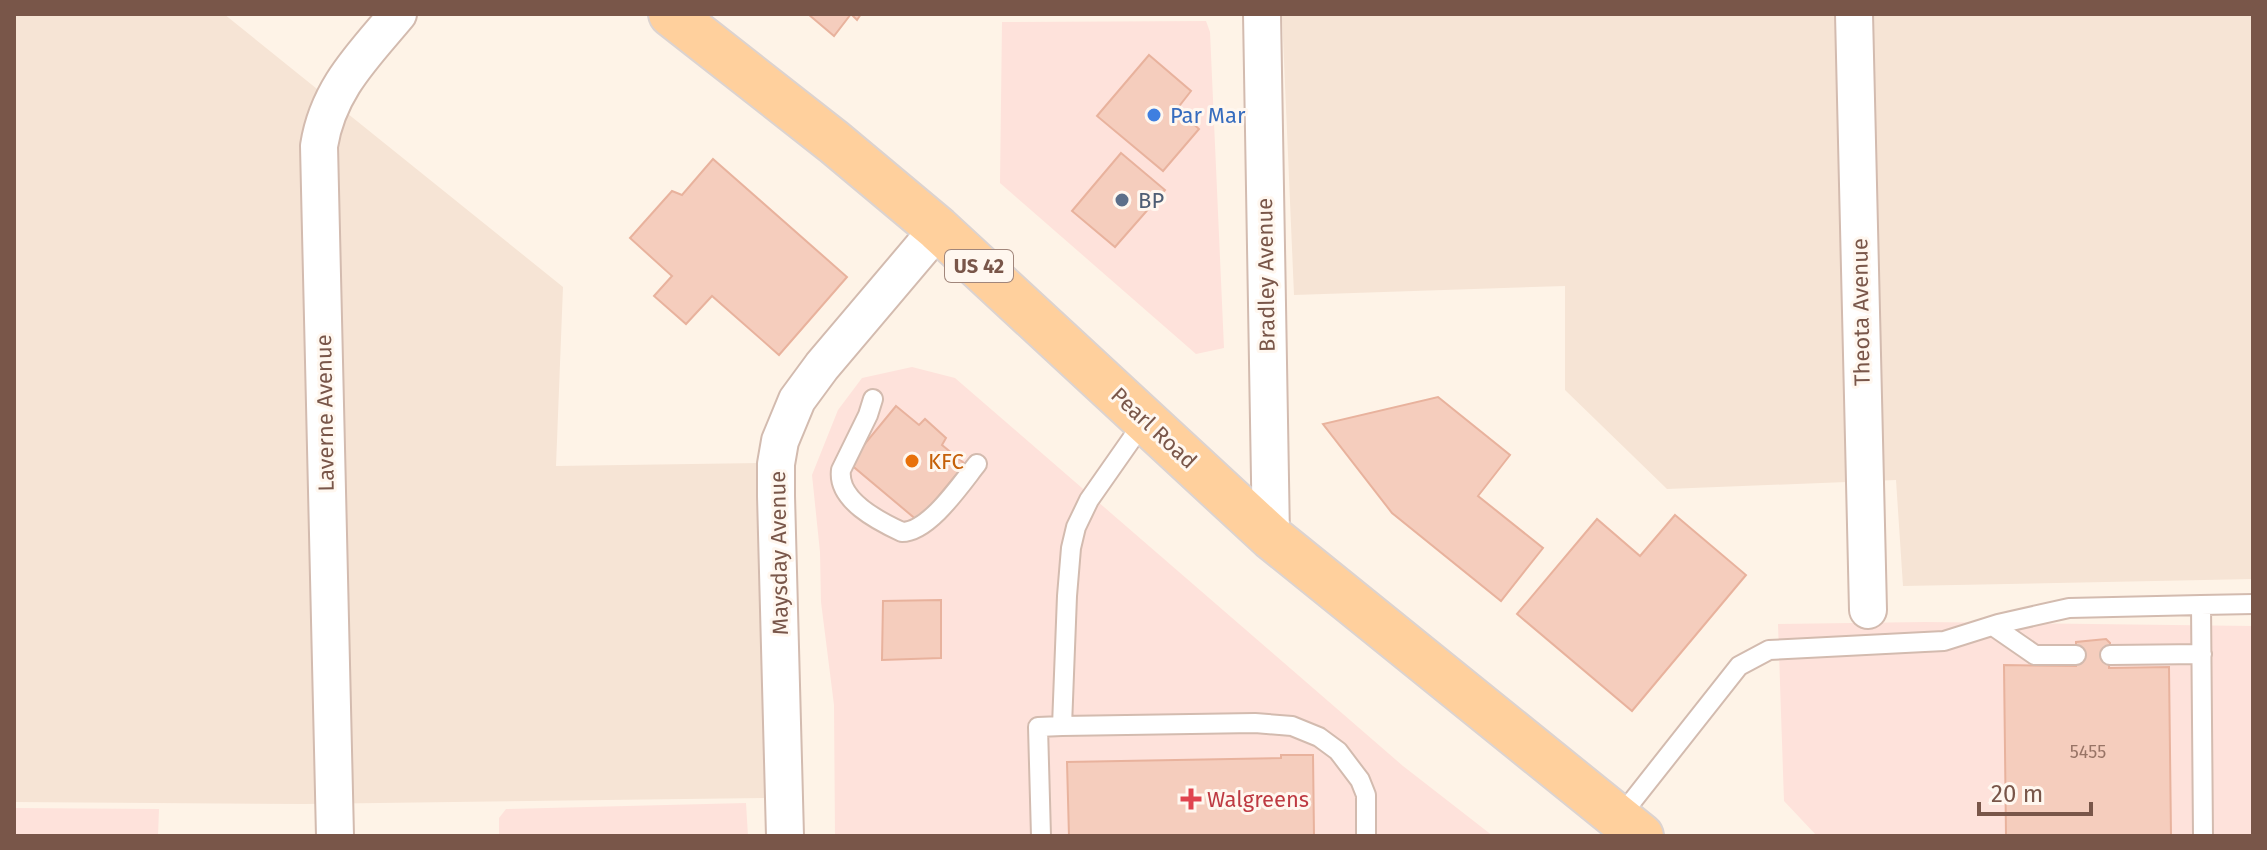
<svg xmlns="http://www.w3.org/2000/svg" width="2267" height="850" font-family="'Fira Sans',sans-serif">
<rect width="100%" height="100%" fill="#fef3e7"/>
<path fill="#f6e4d5" d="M14 14H224L563 287 556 466 760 463 765 798 304 804 14 802Z
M1282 14H2253V579L1903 586 1896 480 1667 489 1565 390V286L1294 295Z"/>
<path fill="#fee2db" d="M1206 21 1210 32 1224 348 1196 354 1000 183 1002 22Z
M912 367 955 378 1403 766 1493 836H835L834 705 821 602 820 552 812 475 838 410 862 378Z
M1925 622 2253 626V836H1817L1784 801 1778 624Z
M746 803 748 836H499V818L506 809Z
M14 808 159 809 158 836H14Z"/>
<path fill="#f5cdbd" stroke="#e8b29d" stroke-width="2" d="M808 14H861L857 20 851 14 834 36Z
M1149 55 1191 91 1177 109 1199 129 1163 171 1097 116Z
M1121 153 1165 190 1115 247 1072 211Z
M713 159 847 277 779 355 712 296 686 324 654 296 672 276 630 238 672 191 682 195Z
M1438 397 1510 455 1478 496 1543 548 1501 601 1392 513 1323 424Z
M896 406 919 425 925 419 946 438 942 445 965 464 918 521 849 463Z
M1675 515 1746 575 1632 711 1517 614 1597 519 1640 556Z
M941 600V658L882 660 883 601Z
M2106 639 2110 643 2109 668 2169 667 2171 836H2006L2004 665 2076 666V642Z
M1281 755H1313L1314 836H1069L1067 762 1281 758Z"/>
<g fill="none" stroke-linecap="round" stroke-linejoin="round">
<g stroke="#d3bbaf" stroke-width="22">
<path id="service" d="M873 399 868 415 841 470C837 500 878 521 902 532 929 532 961 484 977 464
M1993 626 2035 655H2076
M2110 655 2202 654
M1062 726 1255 723 1292 726 1319 737 1338 751 1360 780 1366 795V836
M1619 818 1739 666 1769 650 1944 641 1998 624 2069 608 2201 605
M1041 836 1038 727 1062 726 1067 596 1071 548 1076 527 1089 500 1145 420
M2203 836 2201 605 2253 604"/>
</g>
<g stroke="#d3bbaf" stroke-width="40">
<path id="minor" d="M1262 14 1271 537
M1854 14 1868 610
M335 836 319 146C328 89 363 56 398 14
M785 836 776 496V464L780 441 797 400 822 366 938 229"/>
</g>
<g stroke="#dcd3d0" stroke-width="48">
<path id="primary" d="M671 14 834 142 938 229 1271 537 1641 836"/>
</g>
<use href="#service" stroke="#fff" stroke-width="18"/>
<use href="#minor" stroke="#fff" stroke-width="36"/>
<use href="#primary" stroke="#ffd09d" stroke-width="44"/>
</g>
<circle fill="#3f7fe0" stroke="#fff7ef" stroke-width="3" cx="1154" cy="115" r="8"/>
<circle fill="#5c6f8a" stroke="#fff7ef" stroke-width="3" cx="1122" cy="200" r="8"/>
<circle fill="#e8710a" stroke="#fff7ef" stroke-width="3" cx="912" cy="461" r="8"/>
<path fill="#e0444e" stroke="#fff7ef" stroke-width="3" d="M1187 787h8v8h8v8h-8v8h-8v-8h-8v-8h8z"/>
<g text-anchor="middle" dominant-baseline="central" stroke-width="6" stroke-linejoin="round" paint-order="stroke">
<g font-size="18" fill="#987466">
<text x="2088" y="752">5455</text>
</g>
<rect fill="#fff7ef" stroke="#a1867b" stroke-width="2" x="945" y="250" width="68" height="32" rx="6"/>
<g font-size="20" font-weight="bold" fill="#795649">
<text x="979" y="266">US 42</text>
</g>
<g font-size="22" fill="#366cbe" stroke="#fff7ef" text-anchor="start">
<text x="1170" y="115">Par Mar</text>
</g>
<g font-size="22" fill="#4e5e75" stroke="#fff7ef" text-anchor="start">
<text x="1138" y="200">BP</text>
</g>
<g font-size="22" fill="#795649" stroke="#fff7ef">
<text transform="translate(1266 275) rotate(-91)">Bradley Avenue</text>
<text transform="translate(1861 312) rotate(-91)">Theota Avenue</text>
<text transform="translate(325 413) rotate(-91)">Laverne Avenue</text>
<text transform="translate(1154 428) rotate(43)">Pearl Road</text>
<text transform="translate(779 553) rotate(-91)">Maysday Avenue</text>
</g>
<g font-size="22" fill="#c56008" stroke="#fff7ef" text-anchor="start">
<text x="928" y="461">KFC</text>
</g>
<g font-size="22" fill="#be3a42" stroke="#fff7ef" text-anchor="start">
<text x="1207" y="799">Walgreens</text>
</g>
</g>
<rect width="2267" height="850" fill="none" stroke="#795649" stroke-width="32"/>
<path d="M1979 802v12h112v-12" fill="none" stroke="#795649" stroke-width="4"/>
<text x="1991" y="802" font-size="24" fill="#795649" stroke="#fff7ef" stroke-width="6" paint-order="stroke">20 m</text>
</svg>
